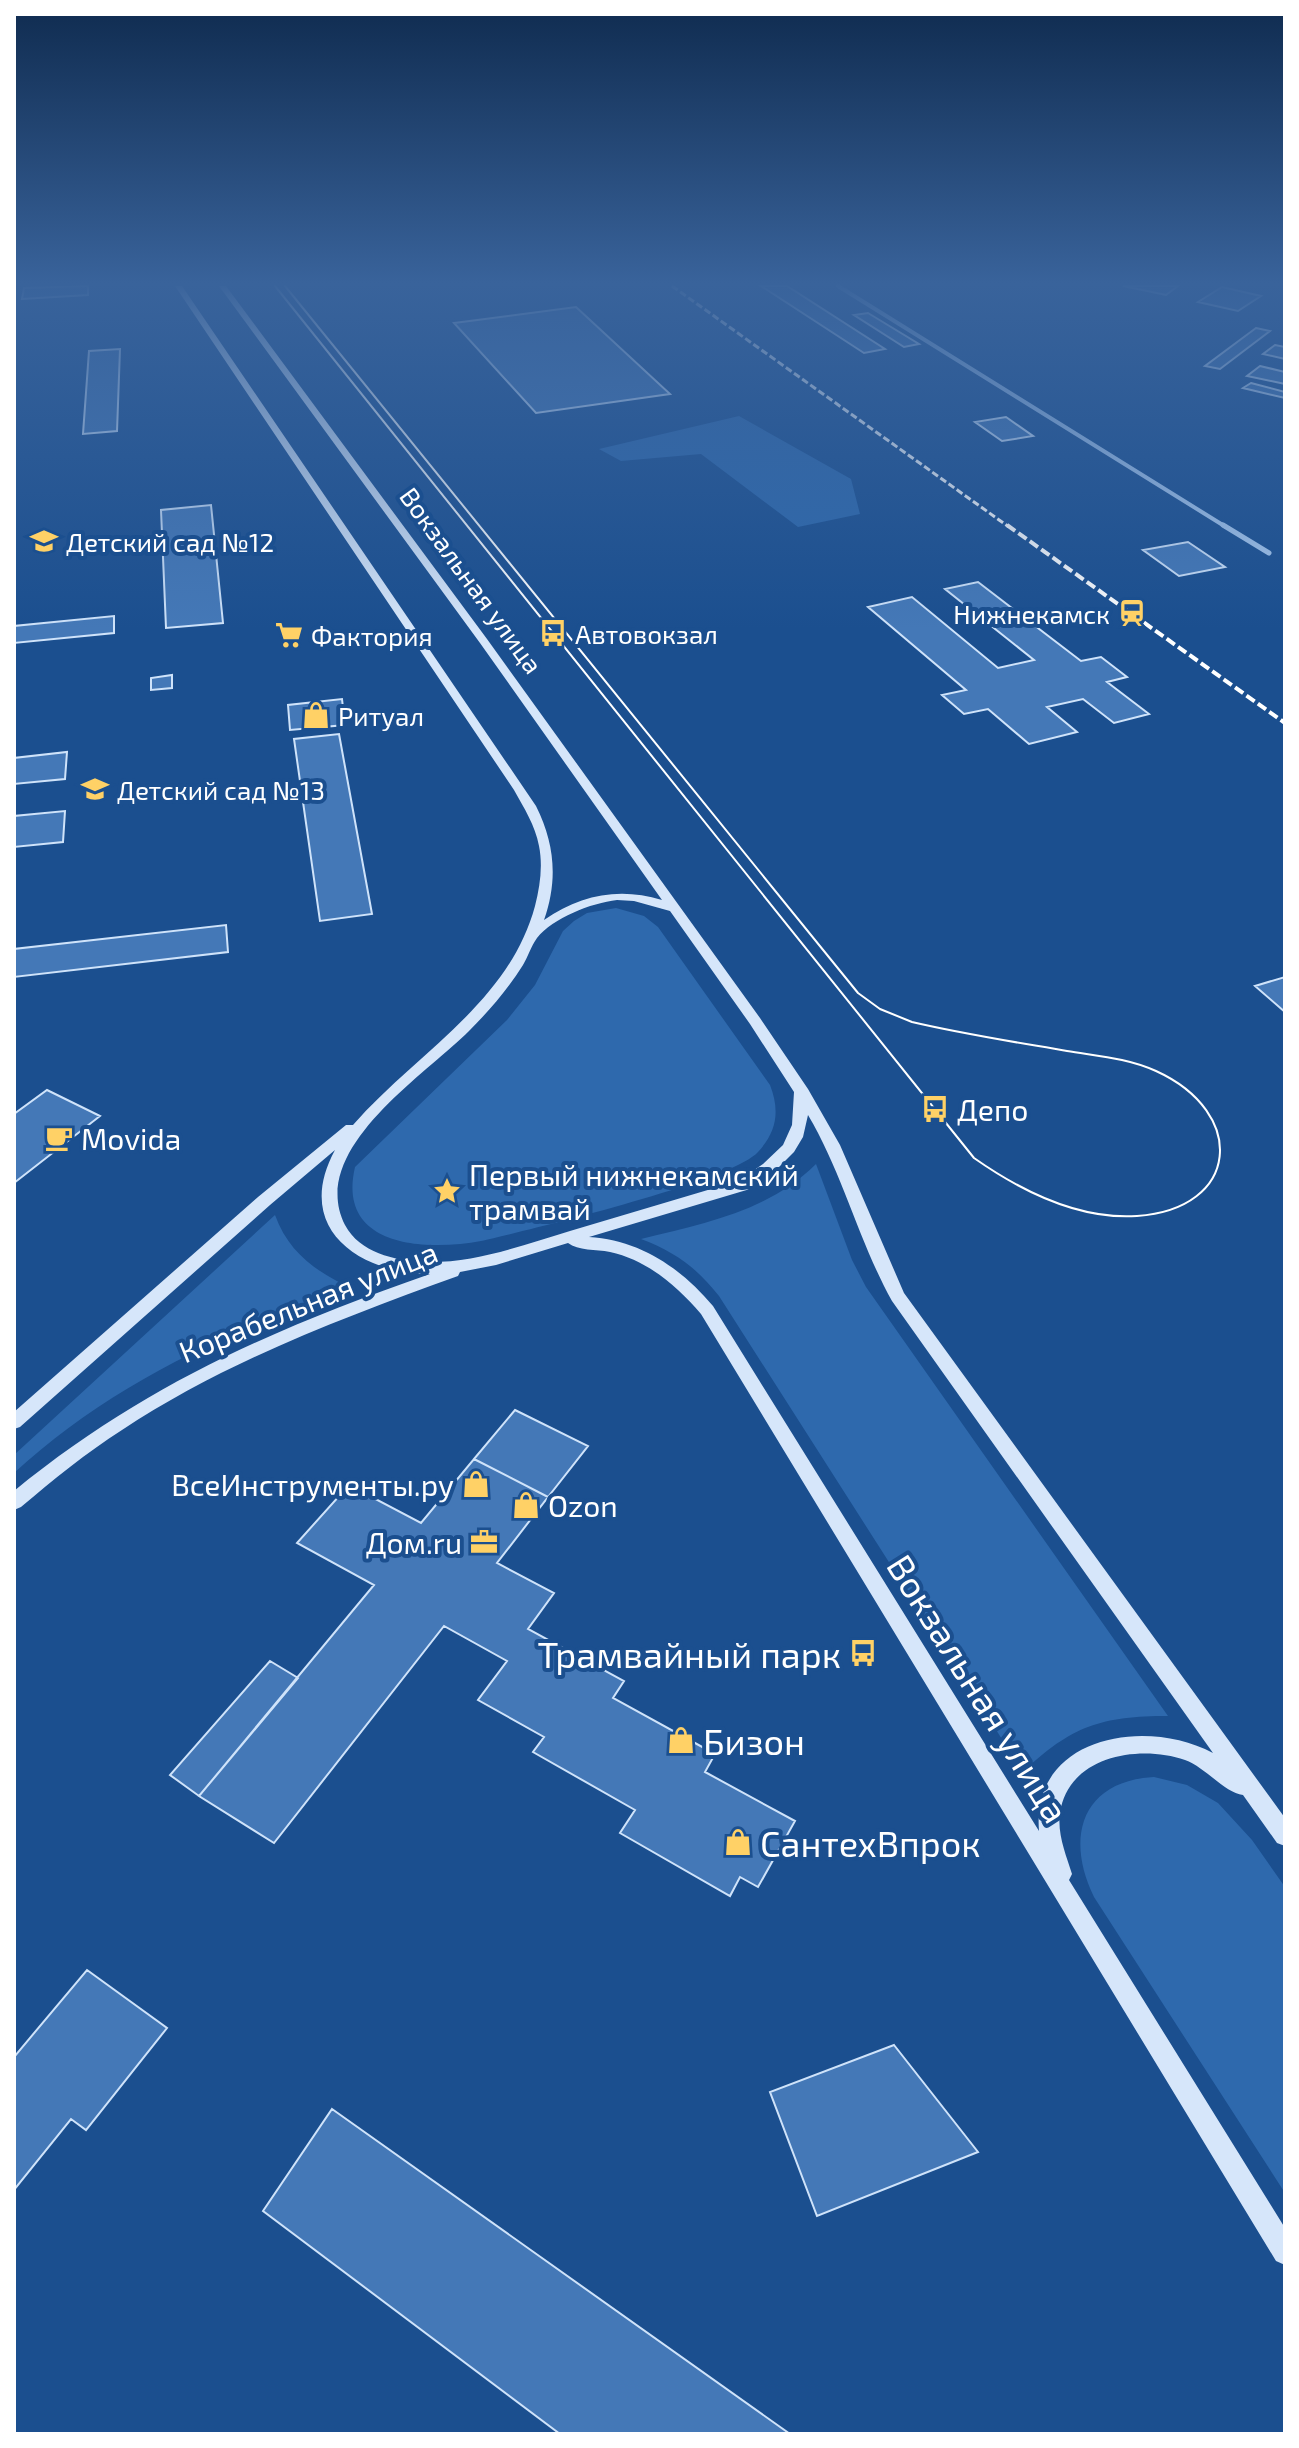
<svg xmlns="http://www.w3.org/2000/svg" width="1299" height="2448" font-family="'Exo 2',sans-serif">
<rect width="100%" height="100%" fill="#1b4f8f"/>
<path fill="#2e69ad" d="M739 416 851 479 860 514 798 527 701 454 621 461 599 449Z
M616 908 644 916 658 927 770 1085C780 1111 777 1131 758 1152 732 1181 529 1230 481 1241 427 1251 336 1248 355 1167L507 1020 535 985 563 931 574 921 587 913Z
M816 1164 852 1260 866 1287 1168 1716C1102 1716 1071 1726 1023 1772L719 1296C696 1267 675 1252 641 1239 705 1223 767 1212 816 1164Z
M275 1215C289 1254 319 1274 356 1290 231 1327 110 1385 14 1473V1455Z
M1154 1777 1187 1785 1218 1803 1252 1840 1285 1887V2193L1094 1897C1065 1838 1081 1781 1154 1777Z"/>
<path fill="#4478b7" stroke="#cfe3fa" stroke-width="2" d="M88 286V295L22 299 24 288Z
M761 286H787L885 349 864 353Z
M1123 286H1178L1166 295Z
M1222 287 1261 296 1238 311 1198 302Z
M576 307 670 394 536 413 454 323Z
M868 313 919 344 904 347 854 315Z
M1256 328 1270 331 1220 369 1205 366Z
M1275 345 1285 347V359L1263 354Z
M120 349 117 431 83 434 89 351Z
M1260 366 1285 372V384L1247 376Z
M1251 383 1285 392V398L1243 388Z
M1006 417 1033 436 1002 441 975 422Z
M211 505 223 623 166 628 161 510Z
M1188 542 1225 567 1179 576 1143 550Z
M978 582 1081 661 1101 657 1127 677 1107 682 1149 714 1114 723 1083 699 1047 707 1077 732 1029 744 988 709 964 714 942 695 966 690 868 607 912 597 998 668 1034 660 945 589Z
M114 616V633L14 643V626Z
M172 675V688L151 690V678Z
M342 699 345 725 290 730 288 705Z
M339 734 372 914 320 921 294 739Z
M67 752 65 779 14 784V758Z
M65 811 63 842 14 847V816Z
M226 925 228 952 14 977V949Z
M1285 977V1012L1255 986Z
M47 1090 100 1116 14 1183V1114Z
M515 1410 588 1446 548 1497 474 1459Z
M474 1459 548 1497 497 1563 554 1593 528 1629 624 1681 613 1698 715 1754 705 1772 795 1821 758 1887 740 1877 730 1896 620 1833 635 1810 533 1752 544 1737 478 1700 507 1661 444 1626 274 1843 199 1796 374 1585 297 1543 349 1485 421 1523Z
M270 1661 298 1678 199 1796 170 1775Z
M87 1970 167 2028 86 2130 71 2119 14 2190V2057Z
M894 2045 978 2152 817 2216 770 2092Z
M332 2109 790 2434H560L263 2211Z"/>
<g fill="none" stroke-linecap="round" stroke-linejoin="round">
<path stroke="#a9c9ee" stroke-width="4" d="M838 286 1226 527"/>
<path stroke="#a9c9ee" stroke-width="5" d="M1223 525 1269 553"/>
<path fill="#d6e6fa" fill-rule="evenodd" d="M175 286H182L536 806C555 844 558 880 544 920 580 895 619 887 662 900L480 643 219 286H226L487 639 760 1018 808 1089 840 1145 904 1293 1285 1818V1846L1277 1843 1243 1795C1225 1793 1205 1767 1185 1760 1139 1744 1068 1756 1060 1813 1057 1834 1066 1855 1072 1874L1069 1880 1285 2228V2265L1276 2261 701 1314C677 1286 647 1260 610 1252 596 1249 578 1251 568 1243L496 1265 460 1272 458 1276C342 1318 225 1362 122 1430 86 1453 53 1480 21 1507L14 1510V1491C144 1385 273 1329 430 1274 357 1273 293 1227 335 1150L270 1205 20 1427 14 1429V1412L258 1197 346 1125H353C416 1053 509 1003 535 906 540 886 543 866 539 846 535 825 524 808 514 790ZM617 900 634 901 670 911 750 1024 794 1092 792 1125 783 1145 763 1164 738 1181C682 1198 626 1214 570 1231 523 1245 474 1264 423 1262 394 1260 360 1253 345 1225 307 1150 424 1076 469 1031 489 1011 508 989 523 965 528 957 531 946 537 938 553 918 591 903 617 900ZM808 1115C843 1174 859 1242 892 1301L1213 1753C1146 1717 1031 1736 1039 1831L713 1306C681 1268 640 1240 589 1237L750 1189 774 1172 794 1152 803 1137Z"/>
<path stroke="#fff" stroke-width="2" d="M275 286 974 1158C1021 1191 1078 1220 1137 1216 1240 1209 1248 1113 1156 1071 1128 1058 1097 1056 1067 1051 1015 1042 963 1034 912 1022L880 1009 858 993 285 286"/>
<path stroke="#fff" stroke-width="3" stroke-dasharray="7 3" stroke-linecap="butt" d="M672 286 1009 527"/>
<path stroke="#fff" stroke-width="4" stroke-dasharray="10 4" stroke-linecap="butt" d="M1007 525 1285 723"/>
</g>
<linearGradient id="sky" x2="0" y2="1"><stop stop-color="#0f2b4f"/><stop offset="0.45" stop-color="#39639b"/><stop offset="1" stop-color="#39639b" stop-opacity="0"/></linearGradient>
<rect width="1299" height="629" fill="url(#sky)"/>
<defs>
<g id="school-bare" transform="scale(2.16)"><path d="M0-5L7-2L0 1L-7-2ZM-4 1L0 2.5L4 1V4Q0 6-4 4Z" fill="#ffd166" stroke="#1b4f8f" stroke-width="2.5" paint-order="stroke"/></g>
<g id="station-bare" transform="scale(2.16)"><path d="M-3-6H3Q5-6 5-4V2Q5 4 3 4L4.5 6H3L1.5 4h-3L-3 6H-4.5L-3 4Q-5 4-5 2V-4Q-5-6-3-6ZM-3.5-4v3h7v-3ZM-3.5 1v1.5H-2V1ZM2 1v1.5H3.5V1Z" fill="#ffd166" stroke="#1b4f8f" stroke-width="2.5" paint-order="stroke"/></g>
<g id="bus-bare" transform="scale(2.16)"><path d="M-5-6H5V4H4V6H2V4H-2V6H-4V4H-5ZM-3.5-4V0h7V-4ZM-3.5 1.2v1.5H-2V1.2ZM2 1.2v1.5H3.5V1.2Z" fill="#ffd166" stroke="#1b4f8f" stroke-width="2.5" paint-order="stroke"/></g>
<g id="supermarket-bare" transform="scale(2.16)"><path d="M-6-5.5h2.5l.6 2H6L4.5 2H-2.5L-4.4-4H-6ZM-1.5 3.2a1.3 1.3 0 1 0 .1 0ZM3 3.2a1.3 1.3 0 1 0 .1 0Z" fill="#ffd166" stroke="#1b4f8f" stroke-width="2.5" paint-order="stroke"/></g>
<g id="shop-bare" transform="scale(2.16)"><path d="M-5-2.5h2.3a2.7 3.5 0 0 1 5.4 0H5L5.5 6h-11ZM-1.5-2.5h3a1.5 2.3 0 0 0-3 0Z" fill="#ffd166" stroke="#1b4f8f" stroke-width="2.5" paint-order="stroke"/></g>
<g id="cafe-bare" transform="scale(2.16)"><path d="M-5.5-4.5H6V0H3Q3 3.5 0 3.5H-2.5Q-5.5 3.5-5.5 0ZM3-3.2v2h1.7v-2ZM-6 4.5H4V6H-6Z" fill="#ffd166" stroke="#1b4f8f" stroke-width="2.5" paint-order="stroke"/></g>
<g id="sight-bare" transform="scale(2.16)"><path d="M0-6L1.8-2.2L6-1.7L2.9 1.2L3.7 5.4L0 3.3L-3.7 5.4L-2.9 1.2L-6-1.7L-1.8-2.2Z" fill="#ffd166" stroke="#1b4f8f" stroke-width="2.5" paint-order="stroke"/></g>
<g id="office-bare" transform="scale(2.16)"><path d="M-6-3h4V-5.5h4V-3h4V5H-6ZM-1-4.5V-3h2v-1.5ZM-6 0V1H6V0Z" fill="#ffd166" stroke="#1b4f8f" stroke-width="2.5" paint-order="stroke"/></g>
</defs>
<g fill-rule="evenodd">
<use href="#school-bare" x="44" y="541"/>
<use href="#station-bare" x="1132" y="613"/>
<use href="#bus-bare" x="553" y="633"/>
<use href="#supermarket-bare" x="289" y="635"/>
<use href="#shop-bare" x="316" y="715"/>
<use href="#school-bare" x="95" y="789"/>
<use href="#bus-bare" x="935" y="1109"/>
<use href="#cafe-bare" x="59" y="1138"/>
<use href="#sight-bare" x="447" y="1191"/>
<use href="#shop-bare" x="476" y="1484"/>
<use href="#shop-bare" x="526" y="1505"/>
<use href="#office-bare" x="484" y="1542"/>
<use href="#bus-bare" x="863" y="1653"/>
<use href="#shop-bare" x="681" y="1740"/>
<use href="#shop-bare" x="738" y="1842"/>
</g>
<g text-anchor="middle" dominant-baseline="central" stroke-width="8" stroke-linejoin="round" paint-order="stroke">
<g font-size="26" fill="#fff" stroke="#1b4f8f" text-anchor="start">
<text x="66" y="541">Детский сад №12</text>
<text x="1110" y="613" text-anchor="end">Нижнекамск</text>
<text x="575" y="633">Автовокзал</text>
<text x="311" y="635">Фактория</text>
<text x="338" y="715">Ритуал</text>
<text x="117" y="789">Детский сад №13</text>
</g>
<g font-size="26" fill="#fff" stroke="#1b4f8f">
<text transform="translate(472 580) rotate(54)">Вокзальная улица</text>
</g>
<g font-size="30" fill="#fff" stroke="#1b4f8f" text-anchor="start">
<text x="957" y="1109">Депо</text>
<text x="81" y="1138">Movida</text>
<text x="469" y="1174">Первый нижнекамский<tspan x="469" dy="34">трамвай</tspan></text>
<text x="454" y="1484" text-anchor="end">ВсеИнструменты.ру</text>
<text x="548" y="1505">Ozon</text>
<text x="462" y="1542" text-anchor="end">Дом.ru</text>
</g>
<g font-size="30" fill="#fff" stroke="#1b4f8f">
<text transform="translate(308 1301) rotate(-22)">Корабельная улица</text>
</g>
<g font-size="36" fill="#fff" stroke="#1b4f8f" text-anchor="start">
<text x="841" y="1653" text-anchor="end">Трамвайный парк</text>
<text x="703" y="1740">Бизон</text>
<text x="760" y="1842">СантехВпрок</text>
</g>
<g font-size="36" fill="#fff" stroke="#1b4f8f">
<text transform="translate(979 1688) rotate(58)">Вокзальная улица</text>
</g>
</g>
<rect width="1299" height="2448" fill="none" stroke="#ffffff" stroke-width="32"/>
</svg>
